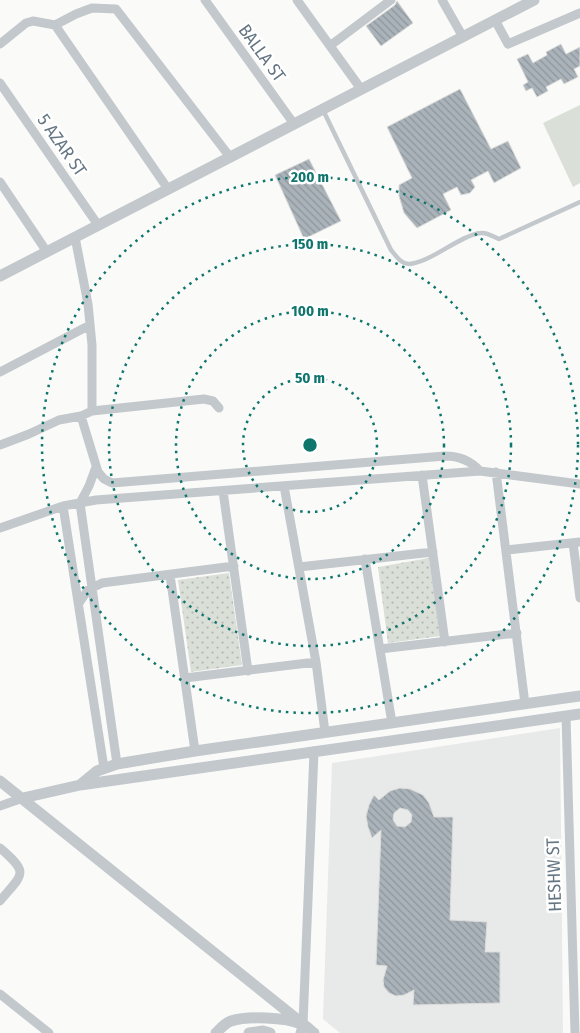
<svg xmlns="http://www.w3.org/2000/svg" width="580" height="1033" font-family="'Fira Sans Condensed',sans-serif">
<defs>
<pattern id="garden-dots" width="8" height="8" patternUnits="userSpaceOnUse" patternTransform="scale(1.25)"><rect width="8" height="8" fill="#dadfd7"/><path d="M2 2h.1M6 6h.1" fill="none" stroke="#b4b9b4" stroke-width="1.8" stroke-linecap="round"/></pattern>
<pattern id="building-back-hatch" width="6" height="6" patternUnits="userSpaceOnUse" patternTransform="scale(1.25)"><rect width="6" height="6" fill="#aab3b9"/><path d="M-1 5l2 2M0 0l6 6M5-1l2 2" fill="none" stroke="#8e969c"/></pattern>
</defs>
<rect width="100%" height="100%" fill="#fafaf8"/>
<path fill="#e8e9e9" d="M560 728 563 1033H340L323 1019 332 763Z"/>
<path fill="url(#garden-dots)" d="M429 558 440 636 388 643 378 567Z
M229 573 242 665 191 672 178 580Z"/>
<path fill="#dadfd7" d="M580 105V183L573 187 543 123Z"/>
<path fill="url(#building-back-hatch)" stroke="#dcdcda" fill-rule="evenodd" d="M397 1 413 23 381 46 366 26 395 5Z
M561 44 566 54 580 47V66L574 69 578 77 564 84 561 79 546 87 548 91 537 97 532 88 526 91 523 85 528 82 517 59 528 54 533 63 547 55 546 52Z
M460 89 491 149 508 141 521 168 494 183 488 171 471 180 475 187 470 193 461 195 457 187 443 194 451 210 417 228 404 213 399 196V185L412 178 387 127Z
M309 159 341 221 304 239 275 175Z
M400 788 410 789 423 795 429 803 434 817H453L450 920 487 922 485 952H500V1003L413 1005 414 990 404 995 396 996 389 993 384 987 383 980 387 966 376 965 381 830 372 838 368 827 366 816 369 805 374 795 379 800 390 791ZM400 808 408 810 412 815 411 822 405 827 397 826 393 820 394 813Z"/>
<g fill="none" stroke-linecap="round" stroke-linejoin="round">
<path stroke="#c3c8cc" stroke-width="4.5" d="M323 110 391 250C396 256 401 264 409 264 430 263 460 235 481 233 487 232 494 237 499 239L580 202"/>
<path stroke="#c3c8cc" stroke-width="9" d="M205 0 294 124
M297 0 361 89
M442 0 463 37
M495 20 508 44 580 13
M55 25 168 189
M0 44 26 23 33 21 55 25 76 14 92 8 116 9 230 157
M331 45 391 0
M0 83 98 225
M0 182 47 252
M75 237 88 304 92 345V411
M0 372 90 325
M81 416 98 472 104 479 112 483 445 456C459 456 470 460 480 471
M0 445 29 434 59 420 81 416 92 411 204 399 213 401 219 408
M96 467 89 486 80 503 117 764
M496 472 525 704
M422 475 445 642
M284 486 316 662 325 732
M223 491 248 671
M63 506 104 768
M0 528 63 506 96 500 480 471 580 484
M573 543 580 598
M507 550 580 542
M365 559 392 723
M299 567 433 552
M170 575 195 751
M79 603 88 590 102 583 234 566
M380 649 517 633
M185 678 316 662
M566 716 575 1033
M0 806 23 798
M0 848C30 874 23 873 0 901
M0 994 49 1033
M300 1033 303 1024 314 751"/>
<path stroke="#c3c8cc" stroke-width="11" d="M0 276 534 0
M0 781 303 1024
M80 785 97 771 117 764 195 751 580 696
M23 798 80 785 580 714
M216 1033C221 1028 225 1023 231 1021 247 1016 286 1017 301 1024 306 1025 310 1030 314 1033
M249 1033 263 1031 270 1033"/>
</g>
<g fill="none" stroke="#0f766e" stroke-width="2.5" stroke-dasharray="2.5 5">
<circle cx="310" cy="445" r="67"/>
<circle cx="310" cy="445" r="134"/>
<circle cx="310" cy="445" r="201"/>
<circle cx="310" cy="445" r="268"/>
</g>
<g text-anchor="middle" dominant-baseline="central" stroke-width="5" stroke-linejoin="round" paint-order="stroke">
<g font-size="18" fill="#657683" stroke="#fff">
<text transform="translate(262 53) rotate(54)">BALLA ST</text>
<text transform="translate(62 145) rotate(55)">5 AZAR ST</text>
<text transform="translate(554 875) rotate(-92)">HESHW ST</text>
</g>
</g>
<circle cx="310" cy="445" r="8" fill="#0f766e" stroke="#fff" stroke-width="2.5"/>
<g font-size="15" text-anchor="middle" font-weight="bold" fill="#0f766e" stroke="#fff" stroke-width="5" stroke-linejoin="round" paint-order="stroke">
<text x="310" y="182">200 m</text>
<text x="310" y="249">150 m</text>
<text x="310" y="316">100 m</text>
<text x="310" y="383">50 m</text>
</g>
</svg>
